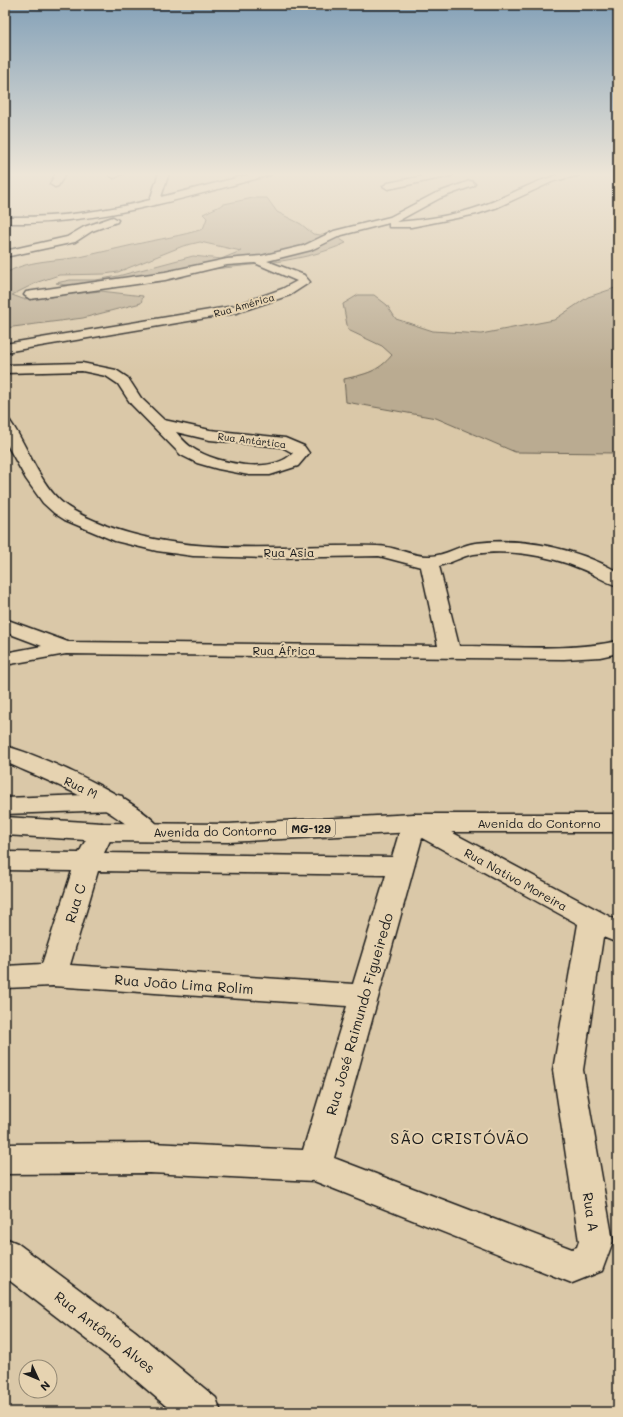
<svg xmlns="http://www.w3.org/2000/svg" width="623" height="1417" font-family="Mali,sans-serif">
<rect width="100%" height="100%" fill="#dac8a8"/>
<filter id="ink" filterUnits="userSpaceOnUse"><feTurbulence type="fractalNoise" baseFrequency=".025" numOctaves="2"/><feDisplacementMap in="SourceGraphic" scale="8" xChannelSelector="R" yChannelSelector="G"/><feConvolveMatrix kernelMatrix="1 2 1 2 8 2 1 2 1" color-interpolation-filters="sRGB"/></filter>
<g filter="url(#ink)">
<path fill="#baab91" stroke="#6b6456" d="M253 198H267L277 212 301 224 313 234 337 237 346 243C303 263 244 265 197 271 160 277 91 293 56 283L70 280H96L118 276 193 256 221 259 241 251 200 242 183 246 118 272 105 274 59 275 38 282 12 295 23 299 101 291 143 296 141 303 83 318 5 328V274C25 260 56 261 80 257 99 253 118 248 137 244 159 239 181 236 203 229L207 218 203 214 224 204Z
M618 287V453L515 452 436 418 346 402 344 379C366 374 378 372 392 355L382 346 348 330 343 304 358 295H374L387 305 396 319 433 331 481 334 554 320 588 297Z"/>
<g fill="none" stroke-linecap="round" stroke-linejoin="round">
<g stroke="#1c1c1c" stroke-width="3">
<path id="street" d="M56 173H66L58 186 55 187 50 184Z
M111 173H125L114 178 109 175Z
M159 173H169L161 197 256 173H272L270 175C183 198 96 225 5 223V217C54 218 102 212 150 200Z
M438 173H456L451 176 388 189 383 186 388 183Z
M565 173H582L580 175 554 181 498 207 477 214 411 227H389V223L342 235 311 250 267 261 304 275 310 282 290 295 236 313 5 352V344L234 306 282 289 297 281 255 263 227 265 165 280 30 299 24 295 26 292 165 272 227 259 261 256 303 246 334 231 390 217 434 194 470 181 473 182 475 184 473 186 440 198 396 222C426 220 464 214 492 202 516 192 539 179 565 173Z
M113 217 118 220 117 222 92 231 75 242 5 257V251L67 237 84 227Z
M82 363 116 370 128 378 141 398 164 420 210 430 285 438 304 446 309 453 298 466 270 475H249L218 469 197 463 181 455 131 404 118 384 106 376 82 371 5 373V365ZM176 432 210 440 282 447 293 453C272 475 218 464 194 449 187 445 181 438 176 432Z
M5 419 10 421C29 448 38 483 65 505 77 514 93 520 107 526 193 558 287 544 377 546 395 546 412 557 430 556 445 556 460 545 475 543 522 537 577 548 618 572V586C604 582 593 573 579 568 547 555 508 549 474 554 462 556 451 563 439 566L459 646C511 646 567 652 618 641V653L600 657 564 659 66 654 5 665V653L42 646 5 632V619L68 642 438 646 421 567 379 556 268 558 193 556 157 551 115 541 65 520 54 513 43 503 26 479 5 441Z
M113 794 122 796 125 802 122 808 113 810 5 814V798Z
M414 814 423 817 618 921V943L603 937 583 1070 613 1241 602 1271 572 1283 314 1181 150 1173 5 1174V1144L150 1143 303 1150 347 1006 53 986 5 988V966L42 964 72 871 5 870V852L79 853 93 826 102 823 111 826 114 832 104 853 392 857 402 823 405 817ZM422 838 578 924 553 1070 579 1241 577 1247 572 1249 334 1158ZM98 871 386 875 353 984 70 965Z
M5 1238 17 1243 135 1331 216 1398 221 1412H173L109 1357 5 1277Z"/>
</g>
<g stroke="#1c1c1c" stroke-width="3">
<path id="secondary" d="M5 746C41 755 145 801 163 832L160 838C142 843 139 834 126 824 89 796 46 780 5 762Z"/>
</g>
<g stroke="#1c1c1c" stroke-width="3">
<path id="primary" d="M414 814H618V832H414L228 842 102 841 5 835V817L102 823 228 824Z"/>
</g>
<use href="#street" fill="#e6d3b1" fill-rule="evenodd"/>
<use href="#secondary" fill="#e6d3b1" fill-rule="evenodd"/>
<use href="#primary" fill="#e6d3b1" fill-rule="evenodd"/>
</g>
</g>
<linearGradient id="sky" x2="0" y2="1"><stop stop-color="#84a1b8"/><stop offset="0.47" stop-color="#eee6d8"/><stop offset="1" stop-color="#eee6d8" stop-opacity="0"/></linearGradient>
<rect width="623" height="371" fill="url(#sky)"/>
<g text-anchor="middle" dominant-baseline="central" stroke-width="4" stroke-linejoin="round" paint-order="stroke">
<g font-size="10" fill="#1c1c1c" stroke="#e6d3b1">
<text transform="translate(244 305) rotate(-16)">Rua América</text>
<text transform="translate(252 440) rotate(7)">Rua Antártica</text>
</g>
<rect fill="#e6d3b1" stroke="#595349" stroke-width="1" x="287" y="819" width="48" height="18" rx="3"/>
<g font-size="11" font-weight="bold" fill="#1c1c1c">
<text x="311" y="828">MG-129</text>
</g>
<g font-size="12" fill="#1c1c1c" stroke="#e6d3b1">
<text x="289" y="552">Rua Asia</text>
<text x="284" y="650">Rua África</text>
<text transform="translate(81 787) rotate(25)">Rua M</text>
<text x="539" y="823">Avenida do Contorno</text>
<text transform="translate(215 831) rotate(-1)">Avenida do Contorno</text>
<text transform="translate(516 879) rotate(29)">Rua Nativo Moreira</text>
</g>
<g font-size="14" fill="#1c1c1c" stroke="#e6d3b1">
<text transform="translate(75 903) rotate(-73)">Rua C</text>
<text transform="translate(184 984) rotate(4)">Rua João Lima Rolim</text>
<text transform="translate(359 1014) rotate(-74)">Rua José Raimundo Figueiredo</text>
<text transform="translate(591 1212) rotate(81)">Rua A</text>
<text transform="translate(105 1332) rotate(38)">Rua Antônio Alves</text>
</g>
<g font-size="16" letter-spacing="1" fill="#1c1c1c" stroke="#e6d3b1">
<text x="460" y="1137">SÃO CRISTÓVÃO</text>
</g>
</g>
<rect width="623" height="1417" fill="none" stroke="#e6d3b1" stroke-width="20"/>
<rect x="10" y="10" width="603" height="1397" fill="none" stroke="#1c1c1c" stroke-width="1.5" filter="url(#ink)"/>
<g transform="translate(38 1379) rotate(134)"><circle r="19" fill="#e6d3b1" stroke="#958a75"/>
<path d="M0-3L7 15L0 10L-7 15Z" fill="#1c1c1c"/>
<text y="-6" font-size="11" font-weight="bold" text-anchor="middle" fill="#1c1c1c">N</text>
</g>
</svg>
